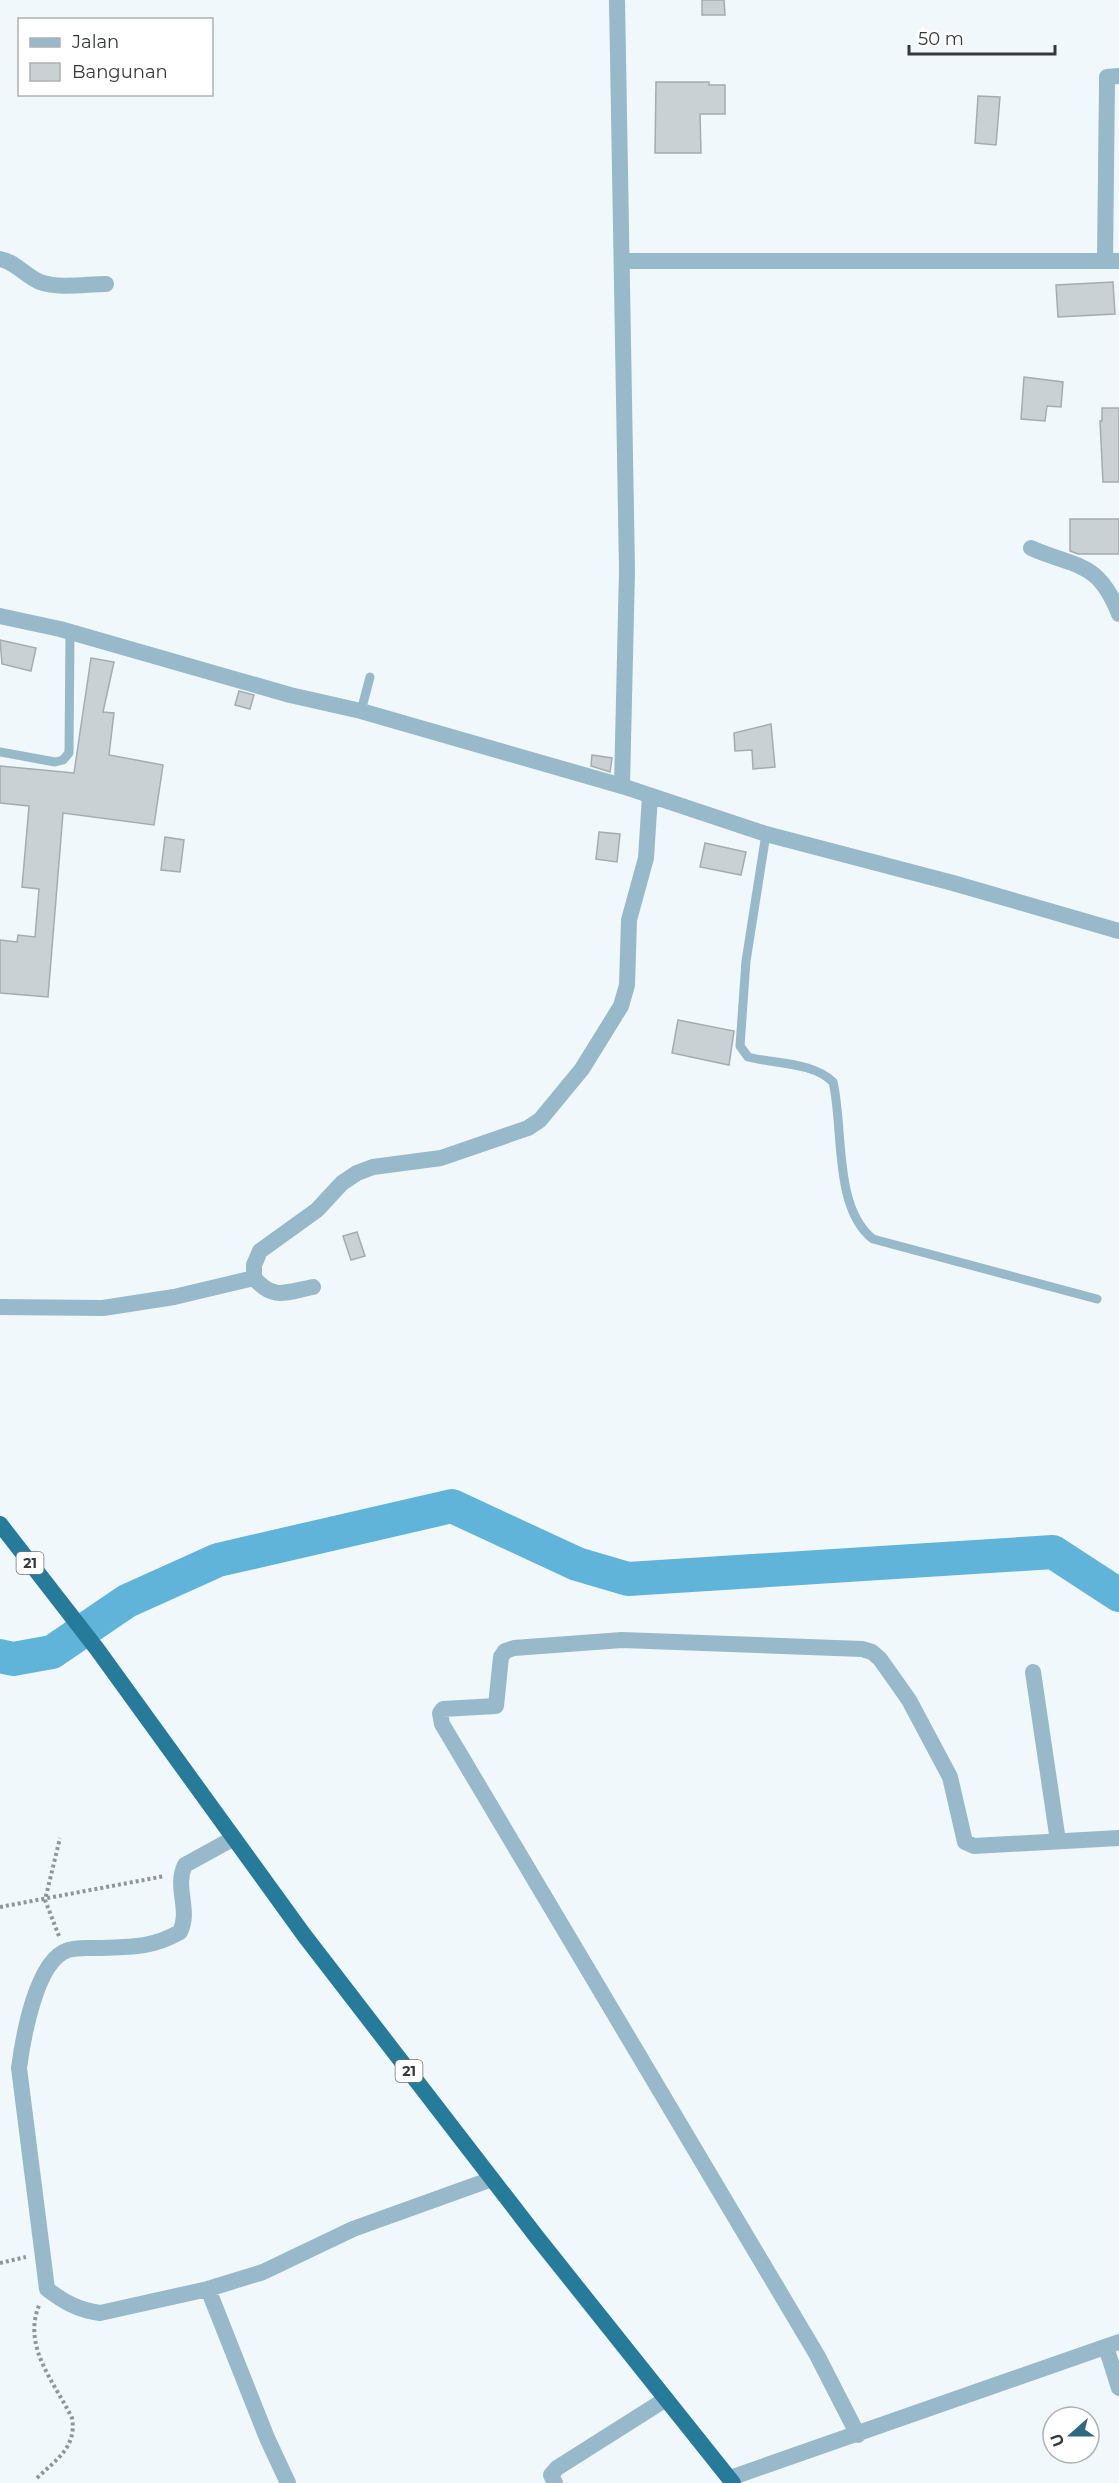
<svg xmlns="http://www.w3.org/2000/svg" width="1119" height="2483" font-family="Montserrat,sans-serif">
<rect width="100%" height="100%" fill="#f0f8fc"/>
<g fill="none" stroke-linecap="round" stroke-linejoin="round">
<path stroke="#60b4d9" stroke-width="34" d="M0 1656 13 1659 52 1652 127 1601 218 1560 452 1506 577 1564 628 1579 1053 1552 1119 1595"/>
</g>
<path fill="#c9d1d5" stroke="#a4acb0" stroke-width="1.5" d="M702 0H724L725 15H702Z
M656 82H709V85H725V114H700L701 153H655Z
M978 96 1000 97 996 145 975 143Z
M1113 282 1115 314 1058 317 1056 285Z
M1024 377 1063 382 1061 407 1047 406 1045 421 1021 419Z
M1102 408H1119V482H1103L1100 421H1102Z
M1070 519H1119V554H1078L1070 551Z
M0 640 36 648 31 671 2 664Z
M91 658 114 662 103 712 114 713 109 755 163 765 154 825 63 813 48 997 0 993V940L17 942 18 935 35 937 39 889 22 887 29 806 0 803V766L74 773Z
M239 691 254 695 250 709 235 705Z
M771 724 775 767 753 769 752 750 735 751 734 733Z
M592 755 612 758 610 772 591 766Z
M599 832 620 834 617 862 596 859Z
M165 837 184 840 180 872 161 870Z
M705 843 746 852 741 875 700 867Z
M678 1020 734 1031 729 1065 672 1053Z
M357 1232 365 1256 351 1260 343 1236Z"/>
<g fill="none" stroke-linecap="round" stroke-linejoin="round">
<path stroke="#909598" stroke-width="4" stroke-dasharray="3 3" stroke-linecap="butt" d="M0 1907 165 1876
M59 1936 45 1900 60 1838
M0 2263 26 2257
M37 2478C56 2460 77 2447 72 2418 54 2381 21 2346 40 2303"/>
<path stroke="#97b9ca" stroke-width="9" d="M361 711 370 677
M0 752 55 762 63 760 69 753 70 632
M766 834 746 961 740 1046 748 1057C775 1064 813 1062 833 1082 844 1128 833 1208 873 1239L1097 1299"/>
<path stroke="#97b9ca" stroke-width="16" d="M0 259C16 262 25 276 40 282 60 289 86 284 106 284
M622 261H1119
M1105 261 1107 82V77L1119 76
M1031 548C1076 568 1098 560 1119 614
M622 786 766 834 953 883 1119 931
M254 1278V1265L260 1251 317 1210 342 1183 357 1173 373 1167 441 1158 528 1128 540 1120 582 1069 621 1006 627 985 629 920 646 858 650 796
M0 1307 103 1308 174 1297 254 1278C274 1301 286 1292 313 1287
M1033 1672 1058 1841
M234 1838 185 1865C174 1887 191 1910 180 1932 150 1949 128 1947 96 1948 87 1948 77 1947 68 1950 36 1960 23 2038 19 2068L47 2289C64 2302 78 2310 100 2313L208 2289 267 2438 288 2483
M208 2289 263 2272 353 2229 492 2179
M1106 2347 1119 2388
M858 2435 817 2355 442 1724 440 1713 443 1709 496 1706 501 1657 505 1651 514 1648 622 1640 862 1649 872 1652 880 1659 909 1700 950 1777 965 1842 974 1846 1119 1838
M730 2478 1119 2342
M555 2483 551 2475 557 2468 666 2399"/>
<path stroke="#97b9ca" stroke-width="16" d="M0 616 60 629 290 695 361 711 622 786 627 570 617 0"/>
<path stroke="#267a9a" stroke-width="16" d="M0 1524 97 1649 304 1935 536 2236 733 2483"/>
</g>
<g text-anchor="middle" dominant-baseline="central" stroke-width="5" stroke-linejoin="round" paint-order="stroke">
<g fill="#fff" stroke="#727476" stroke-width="1.5">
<rect x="16.5" y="1552" width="27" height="22" rx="4.5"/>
<rect x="395.5" y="2060" width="27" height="22" rx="4.5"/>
</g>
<g font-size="14" font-weight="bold" fill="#36393b">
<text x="30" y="1563">21</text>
<text x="409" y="2071">21</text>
</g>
</g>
<rect x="18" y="18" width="195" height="78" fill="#ffffff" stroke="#afb0b1" stroke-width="1.5"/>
<rect x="30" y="38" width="30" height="9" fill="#97b9ca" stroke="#afb0b1" stroke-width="1.5"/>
<text x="72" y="48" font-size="18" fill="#36393b">Jalan</text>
<rect x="30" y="63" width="30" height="18" fill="#c9d1d5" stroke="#afb0b1" stroke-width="1.5"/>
<text x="72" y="78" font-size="18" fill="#36393b">Bangunan</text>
<g transform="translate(1071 2435) rotate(249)"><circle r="28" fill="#ffffff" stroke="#afb0b1" stroke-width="1.5"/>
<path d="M0-4.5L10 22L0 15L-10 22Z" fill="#2e6881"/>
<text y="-9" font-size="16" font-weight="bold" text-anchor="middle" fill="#36393b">U</text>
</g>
<path d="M909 45v9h146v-9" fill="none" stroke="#36393b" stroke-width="3"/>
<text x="918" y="45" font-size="18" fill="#36393b" stroke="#ffffff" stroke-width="4.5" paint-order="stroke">50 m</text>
</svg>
